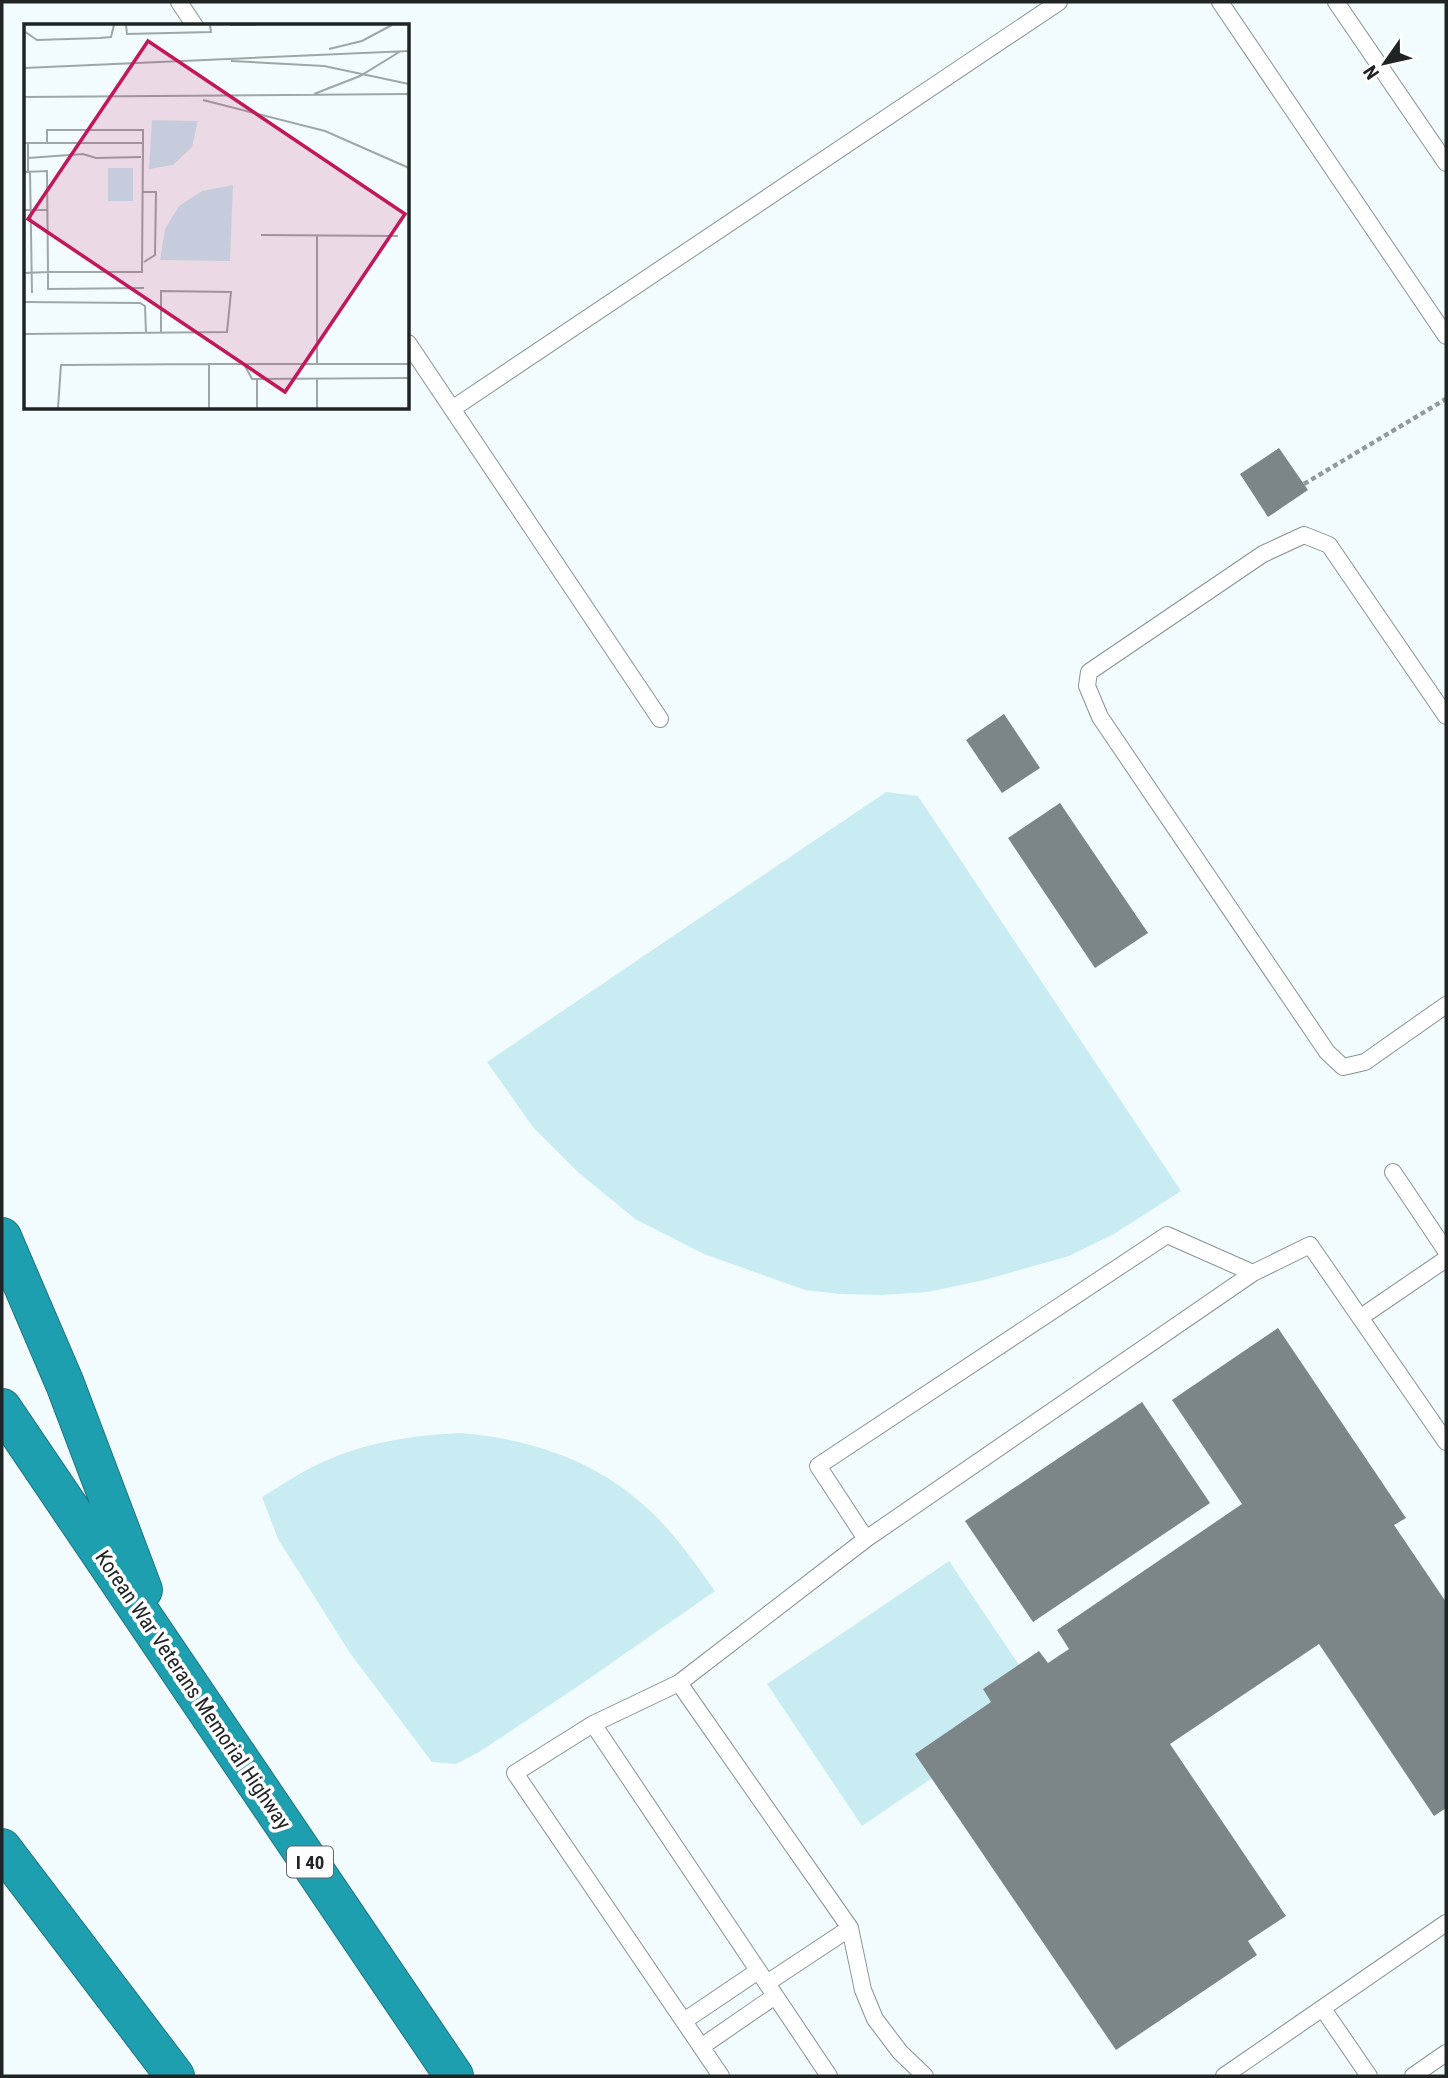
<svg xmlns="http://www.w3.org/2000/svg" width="1448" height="2078" font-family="'Roboto Condensed',sans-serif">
<rect width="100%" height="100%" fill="#f2fcfe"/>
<path fill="#c8ecf2" d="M886 792 918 796 1181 1191 1114 1234 1069 1256 984 1280 928 1292 882 1295 840 1294 805 1290 704 1254 635 1219 578 1172 533 1127 487 1062Z
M461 1433C530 1439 596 1460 647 1508 674 1532 694 1562 715 1591L577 1687 479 1752 456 1764 432 1762 350 1653 278 1539 262 1497C282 1485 302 1471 323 1462 367 1442 414 1435 461 1433Z
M949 1561 1044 1702 862 1826 767 1684Z"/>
<path fill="#7c8587" d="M1279 448 1308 490 1268 517 1240 474Z
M1004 714 1040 768 1002 793 966 740Z
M1060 803 1148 933 1095 968 1008 838Z
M1278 1328 1406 1518 1394 1525 1446 1602V1808L1434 1816 1319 1644 1170 1744 1286 1916 1248 1941 1257 1955 1116 2050 915 1754 991 1702 983 1689 1039 1651 1048 1663 1069 1649 1057 1630 1242 1504 1172 1400Z
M1142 1402 1210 1503 1033 1622 965 1521Z"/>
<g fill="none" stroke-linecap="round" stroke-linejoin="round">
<g stroke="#899294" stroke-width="18">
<path id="lane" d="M179 2 195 26
M1220 2 1446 336
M1336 2 1446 163
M408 343 660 719
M452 409 1059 2
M1446 716 1329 545 1304 535 1263 554 1089 672 1087 686 1100 717 1327 1052 1343 1067 1365 1062 1446 1005
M1393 1172 1446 1251
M1361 1317 1446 1259
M866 1539 818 1466 1167 1235 1253 1273
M679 1683 850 1928 863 1990 875 2019 900 2052 925 2076
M593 1724 515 1773 721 2076
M767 1983 850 1928
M1323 2009 1369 2076
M684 2021 758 1971
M701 2047 775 1996
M829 2076 593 1724 679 1683 866 1539 1253 1273 1310 1245 1446 1442
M1224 2076 1446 1923
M1413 2076 1446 2053"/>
</g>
<g stroke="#1f747f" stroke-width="40">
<path id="highway" d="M2 1237 65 1384 143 1590
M2 1408 454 2076
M2 1848 175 2076"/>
</g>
<path stroke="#939a9c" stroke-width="4.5" stroke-dasharray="5 3.5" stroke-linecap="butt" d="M1304 484 1446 399"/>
<use href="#lane" stroke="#fff" stroke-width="16"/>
<use href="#highway" stroke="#1e9fb0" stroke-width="38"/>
</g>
<g text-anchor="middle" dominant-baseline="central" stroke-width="7" stroke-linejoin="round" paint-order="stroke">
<rect fill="#fff" stroke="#636666" stroke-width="2" x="287" y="1846.5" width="46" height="31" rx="5"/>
<g font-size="19" font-weight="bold" fill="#202425">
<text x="310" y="1862">I 40</text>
</g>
<g font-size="21" fill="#202425" stroke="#fff">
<text transform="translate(193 1690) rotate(56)">Korean War Veterans Memorial Highway</text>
</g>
</g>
<g transform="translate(24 24)">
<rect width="385" height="385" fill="#f2fcfe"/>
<path d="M128 96 174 97 168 123 149 141 125 145ZM84 144H109V177H84ZM209 161 206 237 136 236 141 205 155 182 178 167Z" fill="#c8ecf2"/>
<path fill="none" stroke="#9ea6a7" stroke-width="2" d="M102 1 103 10 187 8 186 1M206 1H232M0 7 13 16 76 14 87 13 90 1M305 25 338 17 368 1M207 37 300 42 385 60M0 44 385 27M290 70 336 52 377 27M0 73 385 70M179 76 301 107 385 144M0 119H119L118 248H24V265L120 264M4 119V147M23 119V106H119V119M4 134 59 130 72 134 117 133M6 147 8 269M0 148 23 147 24 248 0 249M119 168H132L131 231 120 238M0 186H23M237 211 374 212M293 211V340H385M0 278 116 279 121 282 122 309M0 310 203 308 207 268 137 267V309M220 340 228 355 385 354M233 355V384M34 384 37 341 185 340M185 384V340H293M293 384V354"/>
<path fill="#c2185b" fill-opacity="0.15" stroke="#c2185b" stroke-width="3.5" d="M124 17 381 190 261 368 4 195Z"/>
<rect width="385" height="385" fill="none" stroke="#202425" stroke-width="3.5"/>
</g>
<rect width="1448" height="2078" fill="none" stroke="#202425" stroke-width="7"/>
<g transform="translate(1385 63) rotate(236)" stroke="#ffffff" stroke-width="5" paint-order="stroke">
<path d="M0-5L12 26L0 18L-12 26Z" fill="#202425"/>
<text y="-10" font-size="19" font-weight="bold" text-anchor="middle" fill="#202425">N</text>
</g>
</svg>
